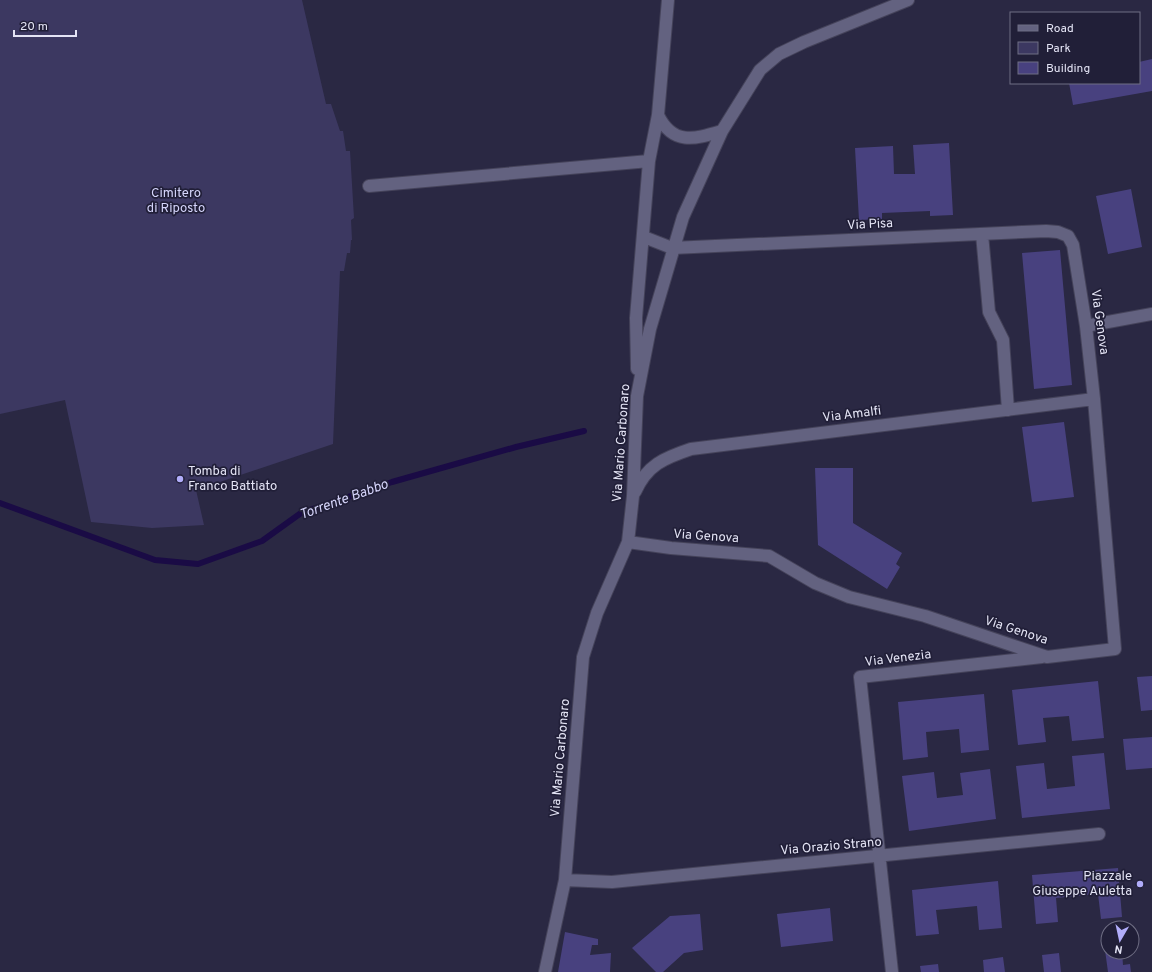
<svg xmlns="http://www.w3.org/2000/svg" width="1152" height="972" font-family="Overpass,sans-serif">
<rect width="100%" height="100%" fill="#2a2843"/>
<path fill="#3c3861" d="M0 0H302L326 104H331L340 131H343L346 151H350L354 218 351 220 352 240H351L350 253H347L344 271H340L333 444 196 490 204 525 152 528 91 522 65 400 0 414Z"/>
<g fill="none" stroke-linecap="round" stroke-linejoin="round">
<path stroke="#1a0b45" stroke-width="6" d="M0 503 155 560 198 564 262 541 301 513 392 482 516 447 584 431"/>
</g>
<path fill="#48417f" d="M1152 59V91L1073 105 1069 83H1139V62Z
M949 143 953 215 930 216V211L882 213V219L859 220 855 148 893 146 894 174H915L913 145Z
M1131 189 1142 247 1108 254 1096 196Z
M1060 250 1072 385 1034 389 1022 253Z
M1064 422 1074 497 1032 502 1022 427Z
M815 468H853V523L902 553 896 564 900 567 887 589 818 545Z
M1152 676V710L1141 711 1137 677Z
M1098 681 1104 738 1072 741 1069 716 1043 718 1046 742 1018 745 1012 690Z
M984 694 989 750 961 753 959 729 926 732 928 757 903 760 898 702Z
M1152 737V768L1126 770 1123 739Z
M1104 753 1110 809 1022 818 1016 766 1044 763 1047 789 1075 786 1072 756Z
M990 769 996 819 909 831 902 776 934 772 937 798 963 795 960 773Z
M1118 868 1122 917 1101 919 1098 894 1056 898 1058 922 1036 924 1032 875Z
M998 881 1002 928 979 930 977 906 936 910 939 934 916 936 912 890Z
M830 908 833 941 781 947 777 914Z
M700 914 703 950 684 953 663 972H656L632 948 670 916Z
M565 932 598 939V945H592L590 955 611 953 610 972H558Z
M1108 949V952H1122L1123 965 1130 964 1131 972H1108L1105 950Z
M1059 953 1061 972H1044L1042 955Z
M1003 957 1005 972H984L983 960Z
M938 964 939 972H921L920 966Z"/>
<g fill="none" stroke-linecap="round" stroke-linejoin="round">
<g stroke="#45435a" stroke-width="14">
<path id="minor" d="M658 115C673 146 695 139 722 131
M369 186 649 161
M982 234 989 312 1003 340 1008 410
M1086 326 1152 314
M637 369 636 318 649 161 658 115 668 0
M635 492C647 465 664 458 691 449L1094 399
M628 542 671 548 769 556 815 583 849 597 925 616 1047 657 1115 649 1094 399 1086 326 1073 245 1068 236 1058 232 1046 231 672 248 644 237
M565 880 612 882 1099 834
M545 972 565 880 583 657 597 613 628 542 633 496 637 396 650 329 683 217 722 131 760 70 779 54 804 42 908 0
M892 972 860 677 1042 657"/>
</g>
<use href="#minor" stroke="#636280" stroke-width="12"/>
</g>
<g fill="#b1adfa" stroke="#211f38" stroke-width="1.5">
<circle cx="180" cy="479" r="4"/>
<circle cx="1140" cy="884" r="4"/>
</g>
<g text-anchor="middle" dominant-baseline="central" stroke-width="3.5" stroke-linejoin="round" paint-order="stroke">
<g font-size="13" fill="#d6d6fc" stroke="#211f38">
<text x="176" y="194">Cimitero<tspan x="176" dy="15">di Riposto</tspan></text>
</g>
<g font-size="13" fill="#e4e4f5" stroke="#211f38">
<text transform="translate(870 225) rotate(-3)">Via Pisa</text>
<text transform="translate(1099 322) rotate(82)">Via Genova</text>
<text transform="translate(852 415) rotate(-7)">Via Amalfi</text>
<text transform="translate(622 443) rotate(-86)">Via Mario Carbonaro</text>
<text transform="translate(706 537) rotate(4)">Via Genova</text>
<text transform="translate(1016 631) rotate(18)">Via Genova</text>
<text transform="translate(898 659) rotate(-7)">Via Venezia</text>
<text transform="translate(561 758) rotate(-85)">Via Mario Carbonaro</text>
<text transform="translate(831 847) rotate(-5)">Via Orazio Strano</text>
</g>
<g font-size="13" fill="#e4e4f5" stroke="#211f38" text-anchor="start">
<text x="188" y="472">Tomba di<tspan x="188" dy="15">Franco Battiato</tspan></text>
<text x="1132" y="877" text-anchor="end">Piazzale<tspan x="1132" dy="15">Giuseppe Auletta</tspan></text>
</g>
<g font-size="14" font-style="italic" fill="#d6d5fb" stroke="#211f38">
<text transform="translate(344 500) rotate(-20)">Torrente Babbo</text>
</g>
</g>
<rect x="1010" y="12" width="130" height="72" fill="#211f38" stroke="#6f6e84"/>
<rect x="1018" y="25" width="20" height="6" fill="#636280" stroke="#6f6e84"/>
<text x="1046" y="32" font-size="12" fill="#e4e4f5">Road</text>
<rect x="1018" y="42" width="20" height="12" fill="#3c3861" stroke="#6f6e84"/>
<text x="1046" y="52" font-size="12" fill="#e4e4f5">Park</text>
<rect x="1018" y="62" width="20" height="12" fill="#48417f" stroke="#6f6e84"/>
<text x="1046" y="72" font-size="12" fill="#e4e4f5">Building</text>
<g transform="translate(1120 940) rotate(189)"><circle r="19" fill="#211f38" stroke="#6f6e84"/>
<path d="M0-3L7 15L0 10L-7 15Z" fill="#b1adfa"/>
<text y="-6" font-size="11" font-weight="bold" text-anchor="middle" fill="#e4e4f5">N</text>
</g>
<path d="M14 30v6h62v-6" fill="none" stroke="#e4e4f5" stroke-width="2"/>
<text x="20" y="30" font-size="12" fill="#e4e4f5" stroke="#211f38" stroke-width="3" paint-order="stroke">20 m</text>
</svg>
